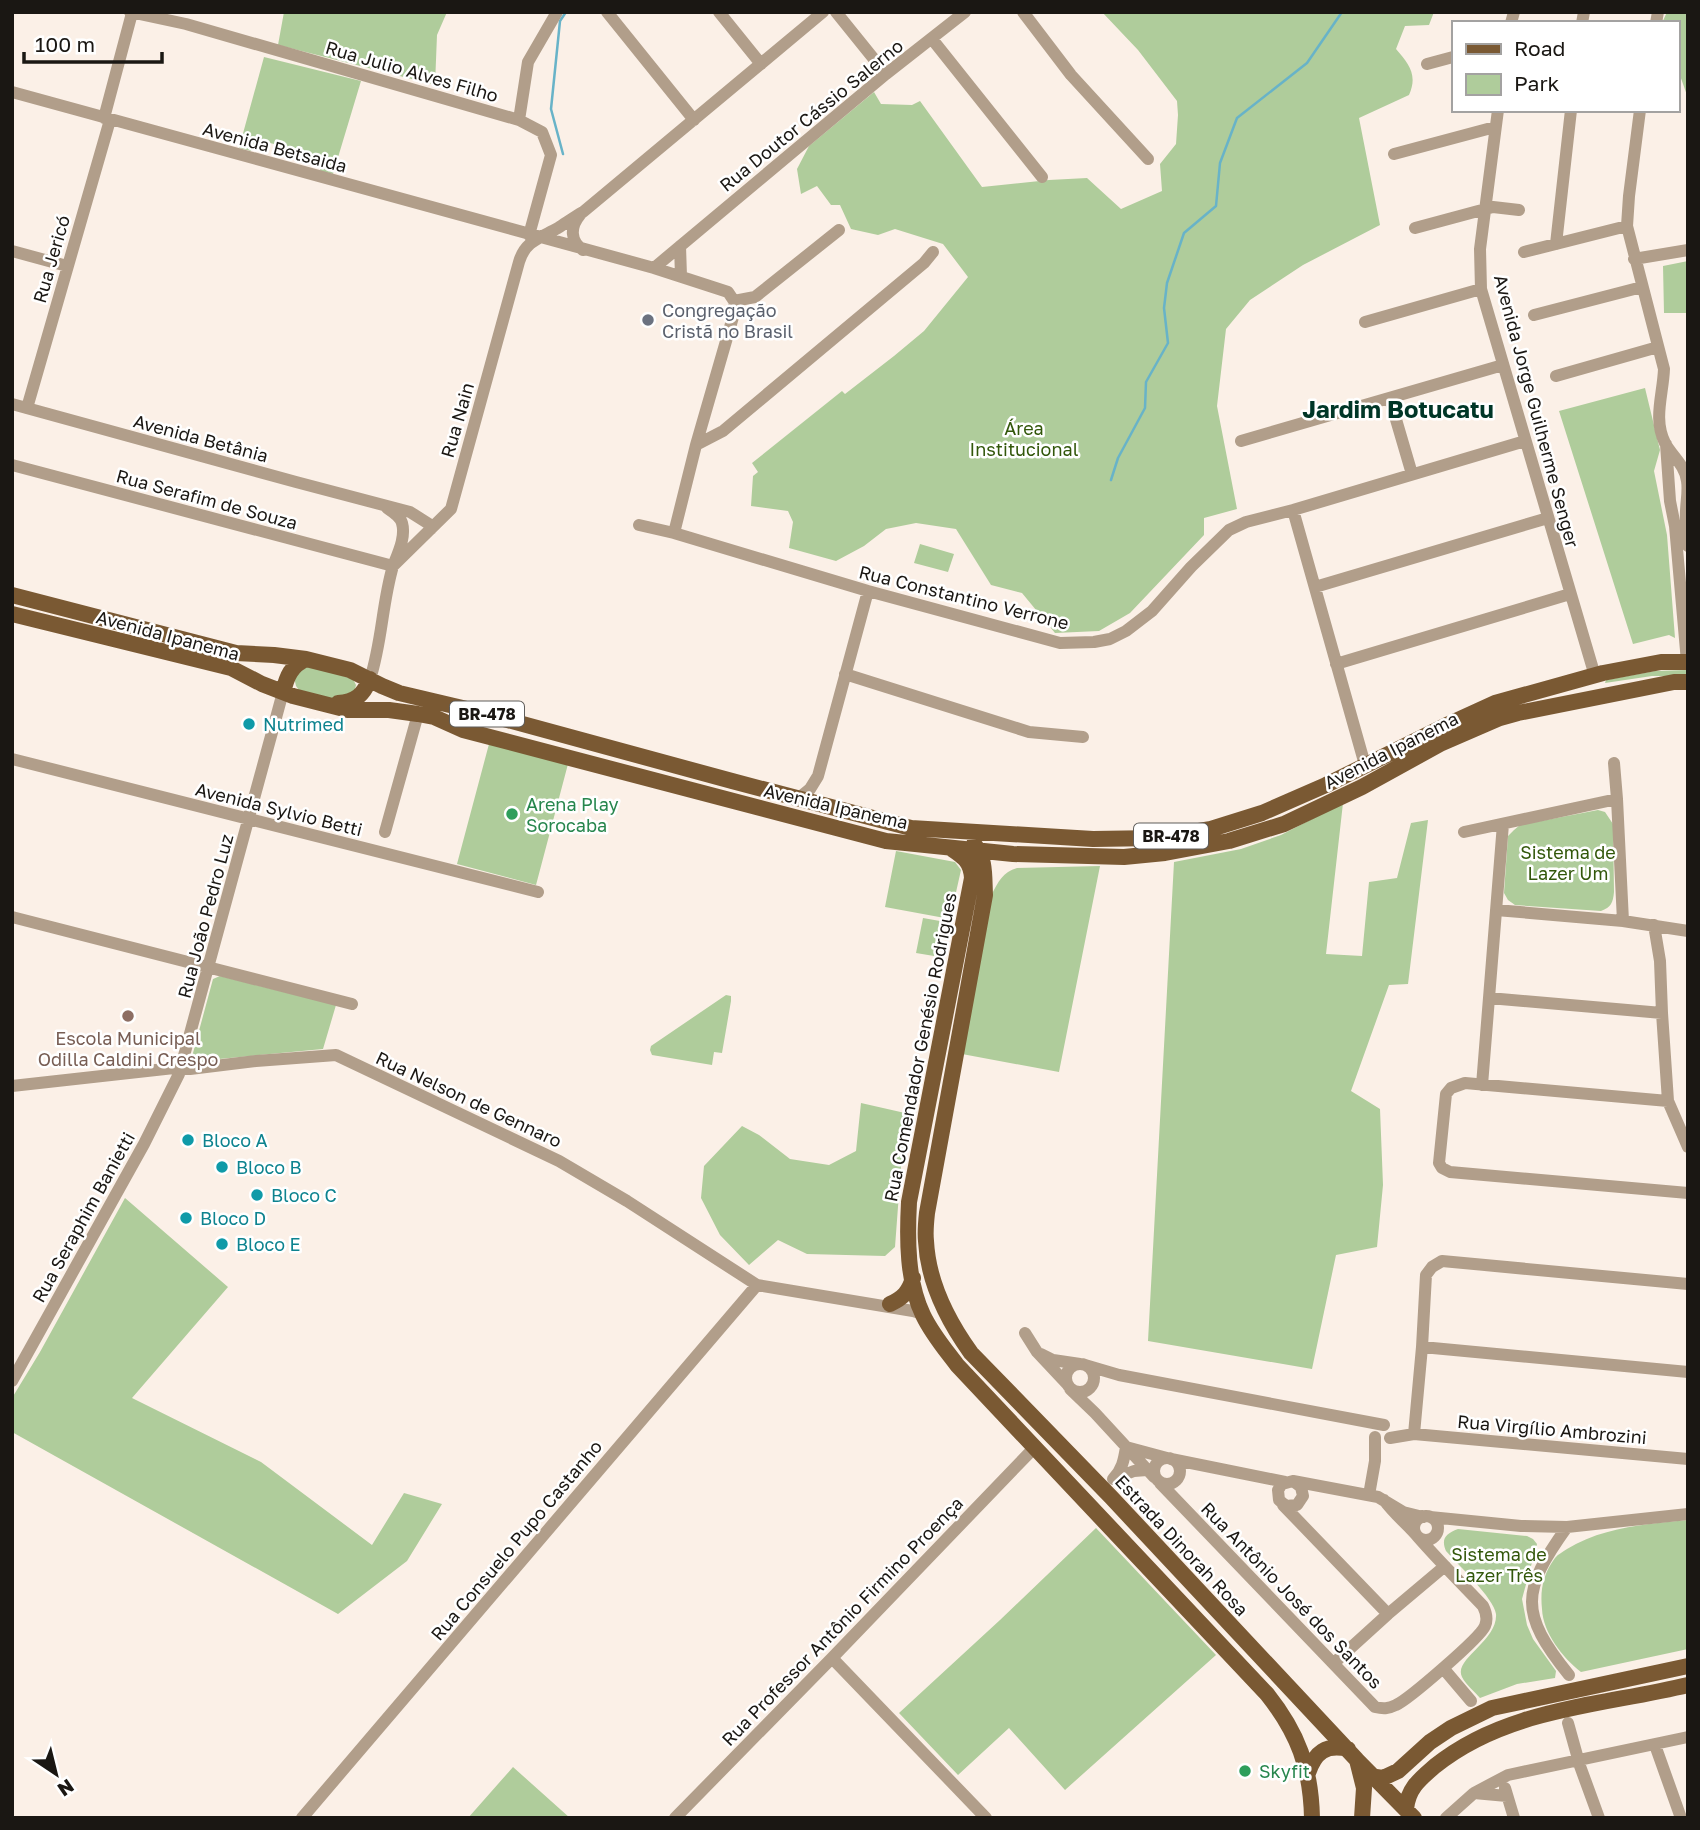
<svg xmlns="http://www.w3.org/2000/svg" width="1700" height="1830" font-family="'Golos Text',sans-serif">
<rect width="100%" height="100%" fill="#fbf0e7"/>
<path fill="#afcc9b" d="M284 12H447L437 35 435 85 278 45Z
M1102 12H1434L1429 25 1405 26 1396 49C1409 64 1418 75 1409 95L1359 118 1380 225 1303 265 1250 300 1226 329 1217 406 1237 509 1204 518V535L1130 613 1099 631 1055 633 1022 593 991 585 956 529 916 523 886 529 864 546 836 561 789 548 793 522 788 511 751 506 753 476 758 472 752 463 842 391 845 394 894 356 924 331 968 277 943 244 895 229 878 235 851 229 840 205H831L817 186 801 194 797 169 809 146 874 92 881 104 912 105 920 101 982 187 1049 180 1087 178 1121 209 1162 191 1160 164 1176 144 1178 115 1177 101 1138 50Z
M1667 12H1688V98L1677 67V23H1662Z
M264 57 361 81 333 174 320 171 323 157 255 139 251 151 239 148Z
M1688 261V313H1664L1663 266Z
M1645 388 1660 450 1654 471 1667 535 1675 638 1669 635 1633 644 1559 411Z
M920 544 954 554 948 572 914 563Z
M309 665 353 679 356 685 354 693 339 700 301 693 296 686 294 677Z
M1688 670V676H1652L1605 683 1606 680 1655 671Z
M489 744 568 764 536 885 457 864Z
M1343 803 1326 954 1362 956 1369 882 1397 878 1411 823 1428 820 1408 984 1389 985 1351 1091 1380 1109 1383 1185 1377 1247 1336 1255 1312 1369 1148 1341 1174 862 1241 849 1281 835Z
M1598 810 1605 812 1613 824 1614 892C1613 903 1611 907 1601 911L1515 905 1508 900 1504 893 1508 836 1514 830 1520 825Z
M896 851 955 862 961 870 950 919 885 907Z
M1100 866 1059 1072 962 1054 992 894C998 882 1003 872 1017 868Z
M923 918 940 921 934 956 916 953Z
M220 976 336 1005 323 1049 198 1061 192 1057 193 1053 213 979Z
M726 995 731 996V1001L722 1053 714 1052 712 1065 652 1055 650 1050 651 1046Z
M861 1103 905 1113 895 1247 885 1256 807 1254 778 1240 749 1265 720 1235 701 1198 704 1166 742 1126 759 1135 790 1159 829 1165 856 1151Z
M125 1198 228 1287 132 1398 261 1462 372 1545 404 1493 442 1504 407 1561 338 1614 12 1432V1398L40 1352Z
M1688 1520V1649L1581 1672C1563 1658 1543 1633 1542 1609 1540 1590 1543 1574 1555 1558 1558 1554 1563 1552 1567 1549 1603 1527 1647 1524 1688 1520Z
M1096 1528 1216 1655 1065 1790 1009 1728 958 1775 899 1713 1000 1620Z
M1458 1529 1527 1536 1533 1539 1537 1544 1522 1599 1527 1625 1533 1639 1556 1671 1555 1678 1517 1684 1480 1698C1475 1692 1466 1685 1462 1677 1453 1659 1498 1641 1496 1614 1494 1598 1458 1565 1446 1551 1441 1539 1445 1534 1458 1529Z
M513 1767 570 1818H468Z"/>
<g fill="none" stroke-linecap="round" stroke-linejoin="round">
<path stroke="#68b3c8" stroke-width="2.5" d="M563 154 551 109 560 21 566 12
M1111 480 1118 458 1145 408 1146 382 1168 343 1164 308 1167 283 1184 233 1216 206 1220 163 1237 118 1307 63 1342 12"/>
<path stroke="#b19e8a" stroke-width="12" d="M130 12 186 24 519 120 542 132 551 155 529 235
M607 12 694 120
M719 12 761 64
M836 12 886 74
M1023 12 1071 75 1148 159
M1511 23 1514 12
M1582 23 1584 12
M1656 23 1658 12
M932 39 1042 177
M1427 64 1453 57
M12 92 654 268 728 292 734 301
M1498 110 1480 249 1481 289 1595 676
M1640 110 1629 196 1627 226 1664 369C1663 395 1653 419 1665 443 1672 456 1685 465 1687 481 1689 493 1685 506 1686 519 1686 528 1687 537 1688 546
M104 118 132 13
M519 120 528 62 557 12
M1394 154 1495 127
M580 215C570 227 570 241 583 250
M1415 228 1493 207 1519 210
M1556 244 1571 110
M680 246 681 276
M12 251 67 266
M1524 252 1627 226
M1634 259 1688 250
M654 268 886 74 965 12
M734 301 755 297 839 230
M1534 315 1642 287
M1365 322 1481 289
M1556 376 1658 347
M1390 399 1412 474
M12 404 296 482 410 512 429 524 431 529
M27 408 110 120
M1241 441 1503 365
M1666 444 1670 501 1675 526 1687 662
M696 445 723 431 924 263 933 252
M12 465 393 566
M1293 510 1365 765
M639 525 674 533 868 591 1060 643 1094 642 1110 639 1126 631 1152 611 1191 567 1229 530 1246 522 1293 510 1525 441
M674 533 696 445 735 310 734 301
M393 566 451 509 519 262C525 241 540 238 558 228 566 223 574 217 583 212L823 12
M1315 587 1548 518
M1336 664 1570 594
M845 674 1029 732 1083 737
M370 679C382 643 382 603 393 566 398 553 406 537 402 523 400 516 393 512 387 508
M12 759 538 892
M1614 763 1617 799 1623 921
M799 798 810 789 818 776 868 591
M385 832 418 714
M1464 832 1617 799
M1496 910 1623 921 1688 931
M12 917 352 1004
M1654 925 1660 961 1662 1013 1668 1101 1688 1147
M1489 998 1662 1013
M1482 1085 1503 824
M12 1086 174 1068 190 1069 256 1061 336 1055 559 1161 627 1201 757 1285 913 1311 923 1314
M1668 1101 1465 1083 1451 1088 1446 1094 1439 1163 1442 1168 1450 1172 1688 1193
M1025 1333 1037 1352 1067 1384
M1422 1347 1688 1372
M1041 1354 1053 1360 1080 1364
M1066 1378a14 14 0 1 1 28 0a14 14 0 1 1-28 0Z
M1085 1365 1119 1375 1384 1425
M12 1381 144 1144 179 1074 283 692
M1070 1389 1095 1413 1154 1477
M1414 1434 1422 1347 1426 1275 1432 1267 1442 1261 1688 1284
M1390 1438 1414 1434 1688 1459
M1126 1447C1124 1460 1122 1470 1113 1479L1134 1471 1147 1470
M1126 1447 1167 1458
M1154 1471a13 13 0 1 1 26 0a13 13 0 1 1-26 0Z
M1171 1459 1285 1482
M1293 1481 1301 1487 1303 1496 1297 1505 1286 1506 1279 1500 1278 1490 1282 1484 1293 1481 1378 1497 1403 1512 1423 1517
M1160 1483 1375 1707C1383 1709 1388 1709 1396 1705 1409 1699 1480 1638 1485 1626 1488 1619 1486 1612 1483 1606 1461 1583 1439 1561 1418 1537 1407 1524 1394 1514 1384 1500
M1369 1495 1375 1461V1437
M1283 1505 1388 1614
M1414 1528a12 12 0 1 1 24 0a12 12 0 1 1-24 0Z
M1430 1517 1521 1526 1567 1527
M832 1658 986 1818
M1334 1663 1388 1614 1445 1566
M1443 1668 1471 1701
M1569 1675C1519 1613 1521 1591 1567 1527L1688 1514
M1568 1723 1580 1766 1599 1818
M1655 1745 1681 1818
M1505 1788 1514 1818
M1507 1796 1474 1793 1508 1775 1688 1737
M302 1818 757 1285
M675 1818 832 1658 1034 1448
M1446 1818 1474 1793"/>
<path stroke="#7a5933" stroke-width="16" d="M12 595 236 653 274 655 306 659 350 670 382 686 399 693 471 710 732 781 911 828 1093 839 1157 838 1211 829 1262 813 1326 785 1449 724 1495 703 1603 673 1661 662H1688
M12 614 231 668 262 684 293 696 348 710H389L418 714 434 717 463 730 886 841 1013 854 1124 857 1165 853 1229 841 1284 824 1362 787 1440 744 1500 718 1518 713 1674 682H1688
M283 692C287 676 291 666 306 659
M338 703C356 702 363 695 370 679
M974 844C986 859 984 876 985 895L927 1213C926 1222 925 1232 926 1241 928 1282 948 1321 971 1353L1111 1497 1357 1760 1414 1818
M952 849C964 857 971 862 972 878L909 1202C907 1239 907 1282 923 1315 932 1334 945 1349 957 1365L1267 1694C1298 1733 1311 1768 1312 1818
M890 1304C903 1298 909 1292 913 1278
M1357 1760 1364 1788 1362 1818
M1308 1773C1315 1752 1326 1744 1348 1749
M1376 1777 1383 1778 1398 1771 1430 1742 1451 1728 1492 1708 1688 1666
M1406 1809C1408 1788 1420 1779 1435 1766 1507 1708 1601 1706 1688 1685"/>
</g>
<circle fill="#6b7280" stroke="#fff" stroke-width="2.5" cx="648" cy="320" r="7"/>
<g fill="#0f9aa8" stroke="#fff" stroke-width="2.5">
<circle cx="249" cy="724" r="7"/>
<circle cx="188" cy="1140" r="7"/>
<circle cx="222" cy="1167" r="7"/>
<circle cx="257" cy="1195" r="7"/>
<circle cx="186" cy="1218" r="7"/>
<circle cx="222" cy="1244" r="7"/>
</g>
<g fill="#2e9e5b" stroke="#fff" stroke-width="2.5">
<circle cx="512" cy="814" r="7"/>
<circle cx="1245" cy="1771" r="7"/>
</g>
<circle fill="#8d6e63" stroke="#fff" stroke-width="2.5" cx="128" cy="1016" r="7"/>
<g text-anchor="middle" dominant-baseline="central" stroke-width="5" stroke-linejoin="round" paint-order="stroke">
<g fill="#fff" stroke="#5f5d5a" stroke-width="2">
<rect x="450" y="701.5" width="74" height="25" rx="5"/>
<rect x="1134" y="823.5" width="74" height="25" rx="5"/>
</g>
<g font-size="16" font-weight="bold" fill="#1a1713">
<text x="487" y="714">BR-478</text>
<text x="1171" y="836">BR-478</text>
</g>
<g font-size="18" fill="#1a1713" stroke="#fff">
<text transform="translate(412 71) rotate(16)">Rua Julio Alves Filho</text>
<text transform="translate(811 115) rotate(-39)">Rua Doutor Cássio Salerno</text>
<text transform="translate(275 147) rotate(15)">Avenida Betsaida</text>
<text transform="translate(51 259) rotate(-74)">Rua Jericó</text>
<text transform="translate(1537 411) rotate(75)">Avenida Jorge Guilherme Senger</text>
<text transform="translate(457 420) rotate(-74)">Rua Nain</text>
<text transform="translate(201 438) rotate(15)">Avenida Betânia</text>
<text transform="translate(207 499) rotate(15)">Rua Serafim de Souza</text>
<text transform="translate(964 597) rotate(14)">Rua Constantino Verrone</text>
<text transform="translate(168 635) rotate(15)">Avenida Ipanema</text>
<text transform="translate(1391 750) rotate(-27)">Avenida Ipanema</text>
<text transform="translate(836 806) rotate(13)">Avenida Ipanema</text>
<text transform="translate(279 809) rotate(14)">Avenida Sylvio Betti</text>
<text transform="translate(205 916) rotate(-75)">Rua João Pedro Luz</text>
<text transform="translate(920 1047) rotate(-79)">Rua Comendador Genésio Rodrigues</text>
<text transform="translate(469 1099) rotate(25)">Rua Nelson de Gennaro</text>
<text transform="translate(83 1217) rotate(-61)">Rua Seraphim Banietti</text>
<text transform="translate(1552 1429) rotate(5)">Rua Virgílio Ambrozini</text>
<text transform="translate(516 1540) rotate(-50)">Rua Consuelo Pupo Castanho</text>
<text transform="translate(1182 1545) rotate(47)">Estrada Dinorah Rosa</text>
<text transform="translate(1292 1595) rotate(46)">Rua Antônio José dos Santos</text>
<text transform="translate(842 1621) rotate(-46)">Rua Professor Antônio Firmino Proença</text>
</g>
<g font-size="18" fill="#5b616d" stroke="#fff" text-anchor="start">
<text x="662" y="310">Congregação<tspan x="662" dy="21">Cristã no Brasil</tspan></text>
</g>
<g font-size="18" fill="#32570a" stroke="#fff">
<text x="1024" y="428">Área<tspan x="1024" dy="21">Institucional</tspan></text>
<text x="1568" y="852">Sistema de<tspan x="1568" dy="21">Lazer Um</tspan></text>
<text x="1499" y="1554">Sistema de<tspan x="1499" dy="21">Lazer Três</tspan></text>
</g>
<g font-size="18" fill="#0d838f" stroke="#fff" text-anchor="start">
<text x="263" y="724">Nutrimed</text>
<text x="202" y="1140">Bloco A</text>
<text x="236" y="1167">Bloco B</text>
<text x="271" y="1195">Bloco C</text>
<text x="200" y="1218">Bloco D</text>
<text x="236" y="1244">Bloco E</text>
</g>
<g font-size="18" fill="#27864d" stroke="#fff" text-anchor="start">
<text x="526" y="804">Arena Play<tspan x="526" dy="21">Sorocaba</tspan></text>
<text x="1259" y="1771">Skyfit</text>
</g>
<g font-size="18" fill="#785e54" stroke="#fff">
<text x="128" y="1038">Escola Municipal<tspan x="128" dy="21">Odilla Caldini Crespo</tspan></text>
</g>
<g font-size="24" font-weight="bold" fill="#003627" stroke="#fff">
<text x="1398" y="408">Jardim Botucatu</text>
</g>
</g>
<rect width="1700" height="1830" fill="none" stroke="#1a1713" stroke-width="28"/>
<rect x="1452" y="21" width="228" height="91" fill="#ffffff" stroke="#a3a2a1" stroke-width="2"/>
<rect x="1466" y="44" width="35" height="10" fill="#7a5933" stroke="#a3a2a1" stroke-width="2"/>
<text x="1514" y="56" font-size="21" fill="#1a1713">Road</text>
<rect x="1466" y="74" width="35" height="21" fill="#afcc9b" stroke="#a3a2a1" stroke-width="2"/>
<text x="1514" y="91" font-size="21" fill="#1a1713">Park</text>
<g transform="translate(56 1774) rotate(145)" stroke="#ffffff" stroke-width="5" paint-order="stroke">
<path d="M0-5L12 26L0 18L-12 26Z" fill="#1a1713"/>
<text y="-10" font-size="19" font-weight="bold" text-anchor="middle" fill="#1a1713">N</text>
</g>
<path d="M24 52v10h138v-10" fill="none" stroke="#1a1713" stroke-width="3.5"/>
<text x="35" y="52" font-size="21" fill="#1a1713" stroke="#ffffff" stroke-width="5" paint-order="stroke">100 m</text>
</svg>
